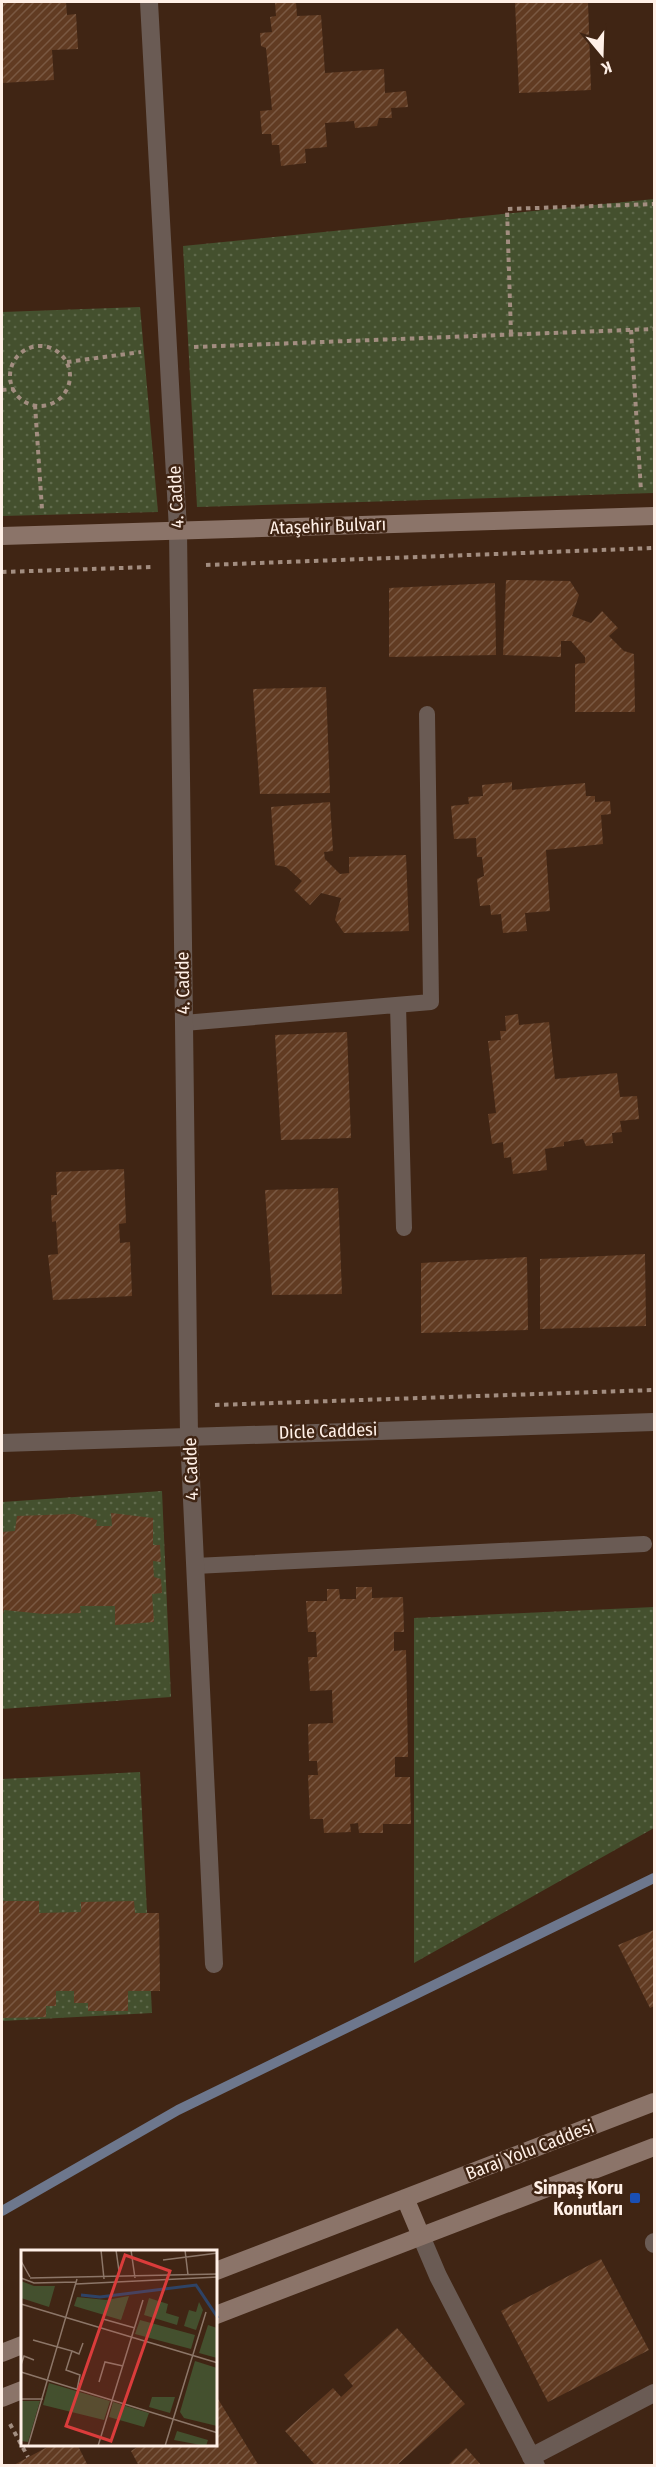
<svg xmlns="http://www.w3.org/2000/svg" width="656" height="2467" font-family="'Fira Sans Condensed',sans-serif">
<defs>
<pattern id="grass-dots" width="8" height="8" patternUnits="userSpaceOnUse" patternTransform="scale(1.5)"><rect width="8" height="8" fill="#44502e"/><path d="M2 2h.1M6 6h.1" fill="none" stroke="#606a4c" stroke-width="1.8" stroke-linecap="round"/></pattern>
<pattern id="building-hatch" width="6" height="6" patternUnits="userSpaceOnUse" patternTransform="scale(1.5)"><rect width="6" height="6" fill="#613b22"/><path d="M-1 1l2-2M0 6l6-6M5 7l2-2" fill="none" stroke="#795842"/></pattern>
</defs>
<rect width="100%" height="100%" fill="#402514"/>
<path fill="url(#grass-dots)" d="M654 199V493L197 507 183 246Z
M140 307 158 512 2 516V312Z
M162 1491 171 1697 2 1709V1502Z
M654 1607V1828L414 1963V1618Z
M140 1772 152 2013 2 2021V1779Z"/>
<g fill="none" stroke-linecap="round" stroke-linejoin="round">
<path stroke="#6d778d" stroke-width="10" d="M2 2211 178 2110 654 1878"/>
</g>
<path fill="url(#building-hatch)" d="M2 2H66L67 15 76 14 78 49 52 50 54 80 2 83Z
M275 2H296L297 16 321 15 325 73 384 69 385 93 406 91 408 107 391 108 392 118H379L377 126 355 128 354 121 325 123 327 147 305 149 306 163 281 166 279 145H272L271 134H262L260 111 272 110 266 48 261 46 260 33 272 32 270 17 276 16Z
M515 2H588L591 90 519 93Z
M506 580 570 581 579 595 572 616 591 623 602 611 618 628 609 636 624 651 634 654 635 712H575V664L585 663V657L571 641H561V657L503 655Z
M495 583 496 655 389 657V588Z
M326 687 330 793 260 794 253 689Z
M512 782V790L585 783 586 796H595V802L610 801 611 814 601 815 603 844 546 850 550 911 525 913 527 931 503 933 501 914 491 915 490 905 480 906 477 879 484 876 482 857H477L476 838 454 839 451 806 469 804 468 797 483 796 482 785Z
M330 802 333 851 324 852 325 859 340 874 349 873V857L406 855 409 931 344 933 335 920 341 898 321 893 310 905 294 890 302 881 286 867 275 865 271 807Z
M518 1014 519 1025 549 1022 555 1079 617 1073 620 1097 637 1096 639 1119 620 1121 622 1132 612 1133 613 1143 586 1146 583 1139 564 1142V1146L545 1149 547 1170 513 1174 511 1157 504 1158 503 1142 492 1144 488 1114 496 1113 488 1041 501 1040 500 1031H506L505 1016Z
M347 1032 351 1138 281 1140 275 1035Z
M124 1169 126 1223 119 1224 120 1243 130 1242 132 1296 53 1300 48 1255 58 1254 56 1221 52 1222 51 1195H57L56 1172Z
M338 1188 342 1294 272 1295 265 1190Z
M645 1254 646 1326 540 1329V1259Z
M527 1257 528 1330 421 1333V1263Z
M111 1513 153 1518V1545H160L161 1562 153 1561 154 1577 161 1579 162 1593 152 1594 154 1622 115 1625V1606H80L81 1613 44 1614 4 1610 2 1619V1532L15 1531 17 1516 74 1514 97 1520 96 1526H112Z
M356 1587H372V1598L403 1597 404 1632H394V1651L406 1650 408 1757H395V1777H410L411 1824H383V1833H359L358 1823 350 1824 351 1832 324 1833 323 1819H310L308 1775H318L317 1761H309L308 1724 333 1723 332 1690 310 1691 308 1657H317L316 1632H308L306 1601H327V1589H339L340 1599H356Z
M2 1901H39V1913L81 1912V1902L134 1901 135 1913H159L160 1991H128V2011H88V2003H74V1991H56V2006H46V2017L2 2018Z
M654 1930V2006L650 2008 618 1945Z
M601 2259 649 2350 548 2402 501 2311Z
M397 2328 465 2404 396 2466H316L285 2431 333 2388 341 2397 353 2386 344 2375Z
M218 2399 259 2466H139L131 2451 142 2444H216V2400Z
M53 2444H77L88 2466H12Z
M466 2448 482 2466H447Z"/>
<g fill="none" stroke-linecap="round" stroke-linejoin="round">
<path stroke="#a28d80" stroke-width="4" stroke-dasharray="4.5 4.5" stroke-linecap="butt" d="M631 330 641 491
M511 334 507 209 654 204
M10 376a30 30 0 1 1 60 0a30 30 0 1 1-60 0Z
M194 347 654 329
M67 362 141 352
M2 390 14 389
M35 405 42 509
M206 565 654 548
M2 572 151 567
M215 1405 654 1390
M10 2424 28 2457"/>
<path stroke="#6a5b54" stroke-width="16" d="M398 1005 404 1228
M184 1023 431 1002 427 714
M195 1566 644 1544"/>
<path stroke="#6a5b54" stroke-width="18" d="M149 2 178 530 189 1436 214 1964
M2 1443 654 1422
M421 2236 438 2276 536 2466
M654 2242V2244
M531 2457 654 2393"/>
<path stroke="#8b7469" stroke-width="18" d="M2 536 654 516
M405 2198 421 2236
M216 2271 654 2102
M216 2315 654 2147
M2 2353 22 2345
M2 2398 22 2390"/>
</g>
<rect fill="#1a4fb4" stroke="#402514" stroke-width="2" x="629" y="2192" width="12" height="12" rx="3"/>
<g text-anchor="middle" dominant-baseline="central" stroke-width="5" stroke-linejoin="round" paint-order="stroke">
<g font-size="18" fill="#fff0e7" stroke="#402514">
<text transform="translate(176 497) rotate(-93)">4. Cadde</text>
<text transform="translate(328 526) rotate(-2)">Ataşehir Bulvarı</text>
<text transform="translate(183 983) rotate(-91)">4. Cadde</text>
<text transform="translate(328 1431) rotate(-2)">Dicle Caddesi</text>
<text transform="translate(191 1469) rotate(-92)">4. Cadde</text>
<text transform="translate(530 2150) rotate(-21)">Baraj Yolu Caddesi</text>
</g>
<g font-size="18" font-weight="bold" fill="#fff0e7" stroke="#402514" text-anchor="end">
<text x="623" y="2188">Sinpaş Koru<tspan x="623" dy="21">Konutları</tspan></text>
</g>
</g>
<g transform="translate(21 2250)">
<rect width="196" height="196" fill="#402514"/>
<path d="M0 31 13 36H34L28 57 0 48ZM108 46 100 70 53 56 56 47 85 50ZM128 48 147 54 145 63 158 67 156 75 123 65ZM178 52 182 60 175 80 163 76 168 60 175 62ZM119 70 174 85 170 99 114 84ZM187 75 196 78V108L178 103ZM174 111 196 118V176L163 168 159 162ZM28 133 89 151 83 170 22 155ZM131 147H154L149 163 128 157ZM0 151H19L7 192 0 191ZM92 152 128 163 123 177 88 167ZM156 181 187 190 185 196 153 190Z" fill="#44502e"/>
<path fill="none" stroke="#2e4366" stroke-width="3" d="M60 45 79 47 175 35 197 68"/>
<path fill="none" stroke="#8c7668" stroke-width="1.5" d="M80 0 83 29M95 0 98 21M110 0 114 28M164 0 167 25M142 10 197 3M0 11 9 27M0 28 13 33 55 32M9 28 197 24M55 34 197 27M0 54 197 113M82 69 114 78M12 90 51 101 45 120 59 125 56 140M51 101 58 104 62 93M0 115 3 106 13 110M0 122 197 183M78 132 84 112 102 116M0 149H22M7 196 56 29M77 196 122 50M144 196 185 62"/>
<path fill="#da3c3b" fill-opacity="0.15" stroke="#da3c3b" stroke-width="3" d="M104 5 149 21 90 191 45 176Z"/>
<rect width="196" height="196" fill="none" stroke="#fff0e7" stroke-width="3"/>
</g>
<rect width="656" height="2467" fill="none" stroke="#fff0e7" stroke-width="6"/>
<g transform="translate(602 54) rotate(161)" stroke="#402514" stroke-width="4.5" paint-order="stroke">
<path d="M0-4.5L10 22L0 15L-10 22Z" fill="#fff0e7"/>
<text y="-9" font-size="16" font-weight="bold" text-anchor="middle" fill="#fff0e7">K</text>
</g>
</svg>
